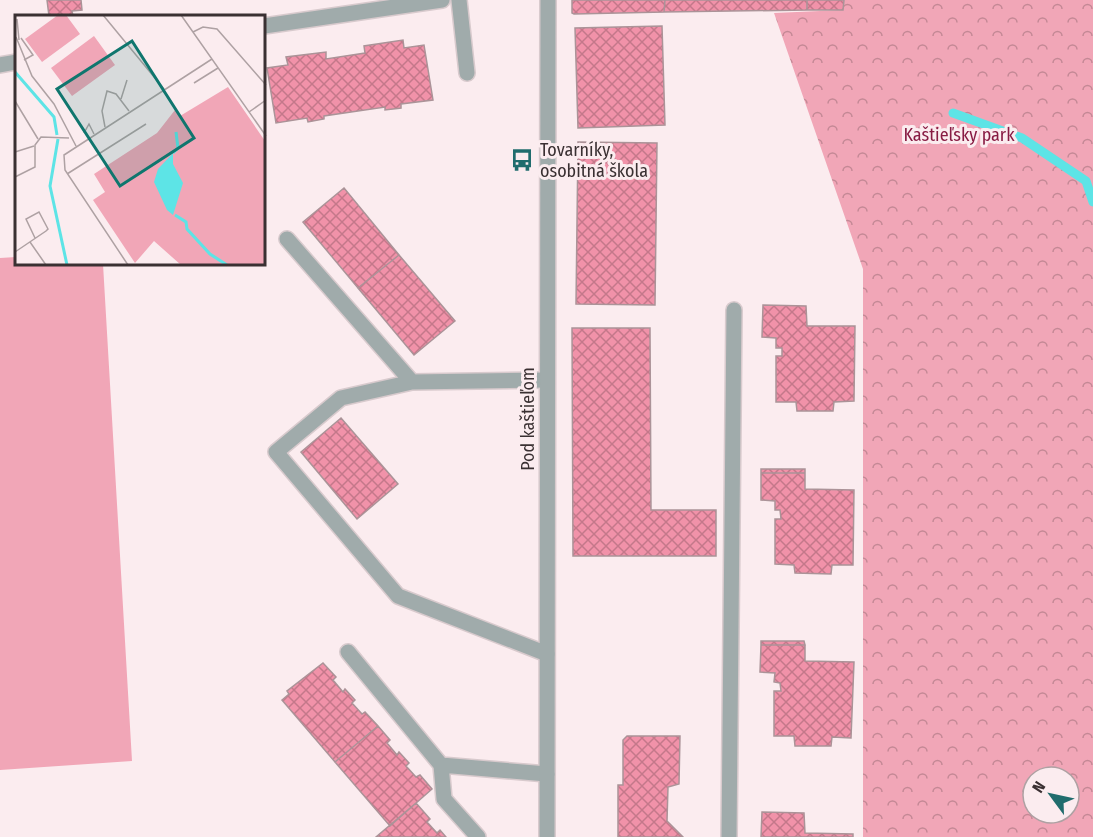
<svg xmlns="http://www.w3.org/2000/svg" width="1093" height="837" font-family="'Fira Sans Condensed',sans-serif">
<defs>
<pattern id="forest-crowns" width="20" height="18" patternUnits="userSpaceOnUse" patternTransform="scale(1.5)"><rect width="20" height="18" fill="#f1a6b7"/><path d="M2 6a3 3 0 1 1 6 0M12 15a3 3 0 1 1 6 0" fill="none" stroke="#c48895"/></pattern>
<pattern id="building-cross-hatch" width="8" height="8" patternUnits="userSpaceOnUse" patternTransform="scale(1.5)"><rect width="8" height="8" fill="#f192a9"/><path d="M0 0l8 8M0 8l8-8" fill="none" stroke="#c4788a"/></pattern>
</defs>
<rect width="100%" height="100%" fill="#fbecef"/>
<path fill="url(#forest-crowns)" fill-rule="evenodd" d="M844 0H1093V837H863V269L774 13 843 10ZM1033 777H1069V813H1033Z"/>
<path fill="#f1a6b7" d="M16 257V264H103L132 761 0 770V258Z"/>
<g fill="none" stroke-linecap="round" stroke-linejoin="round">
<path stroke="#5de4e6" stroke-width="9" d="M953 113 1022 138 1086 181 1093 202"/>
</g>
<path fill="url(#building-cross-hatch)" stroke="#ab9398" stroke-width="1.5" d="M47 0H81L82 10 72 11 73 16H49Z
M572 0H665L664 12 574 14 572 13Z
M665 0H807V10L664 12Z
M807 0H844L843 10H807Z
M662 26 665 125 578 128 575 28Z
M403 40 404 48 424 45 433 100 401 104V108L385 110V107L324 116V119L308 122 307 118 276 123 267 68 288 65 286 57 326 52V59L365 53 364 46Z
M578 142 657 143 655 305 576 304Z
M344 188 399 255 358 288 303 222Z
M399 255 455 321 414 355 358 288Z
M763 305 806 306 807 326H855L854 401 834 402 833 411H797L796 402H776V356H782V348H776V338L762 337Z
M572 328H650L651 510H716V556H573Z
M341 418 398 484 357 519 301 452Z
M761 469H805V473H761Z
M761 473H805V489L854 490 853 565H832L831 574 795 573 794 565 775 564V519H781L780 510H775V501L761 500Z
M761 641H804L805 645H761Z
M761 645H805V661L854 662 851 738 832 737 831 746H795L794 736H774V691H781L780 683 774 682 775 673 760 672Z
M323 663 336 677 333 680 343 692 345 689 355 700 352 703 362 714 365 712 378 726 335 762 282 700 289 694 287 691Z
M378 726 390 740 387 743 397 755 399 752 409 763 406 766 416 777 420 775 432 789 390 826 335 762Z
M627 736H680L679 784 668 787 667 821 683 837H618V785H623V740Z
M416 803 430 819 427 822 437 833 440 830 446 837H376Z
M762 812 804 813 805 833 853 834V837H761Z"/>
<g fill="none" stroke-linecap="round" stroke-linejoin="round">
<g stroke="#d8cacd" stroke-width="18">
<path id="lane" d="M459 0 467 73
M287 239 412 382
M547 380 412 382 341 398 276 452 398 596 547 654
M348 652 441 765
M478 837 444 799 441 765 547 774"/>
</g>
<g stroke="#d8cacd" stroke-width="18">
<path id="street" d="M264 26 442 0
M0 65 16 62
M547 837 548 0
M729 837 734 310"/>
</g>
<use href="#lane" stroke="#a0abab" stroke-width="15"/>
<use href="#street" stroke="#a0abab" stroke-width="15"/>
</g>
<defs>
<g id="bus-bare" transform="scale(1.8)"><path d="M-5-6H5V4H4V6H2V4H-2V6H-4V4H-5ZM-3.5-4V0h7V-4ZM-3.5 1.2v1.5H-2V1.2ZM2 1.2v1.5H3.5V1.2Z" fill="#206c6d" stroke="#fbecef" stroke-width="2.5" paint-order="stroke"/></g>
</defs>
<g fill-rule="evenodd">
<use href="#bus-bare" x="522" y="160"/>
</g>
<g text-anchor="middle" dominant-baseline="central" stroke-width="6" stroke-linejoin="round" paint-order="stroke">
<g font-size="18" fill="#881b43" stroke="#fbecef">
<text x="959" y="135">Kaštieľsky park</text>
</g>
<g font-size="18" fill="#3a3032" stroke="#fbecef" text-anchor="start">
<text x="540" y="150">Tovarníky,<tspan x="540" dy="21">osobitná škola</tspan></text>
</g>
<g font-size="18" fill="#3a3032" stroke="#fbecef">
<text transform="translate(528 419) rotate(-90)">Pod kaštieľom</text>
</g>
</g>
<g transform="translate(15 15)">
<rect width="250" height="250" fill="#fbecef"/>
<path d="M213 72 250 126V250H166L139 226 120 248 78 185 90 177 79 159 142 118 160 95 165 101Z" fill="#f1a6b7"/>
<path d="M43 0H51L65 19 27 47 10 24ZM79 21 100 50 57 81 36 53Z" fill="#f1a6b7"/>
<path d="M158 138V149L168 168 158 200 152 195 139 167 143 154Z" fill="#5de4e6"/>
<path fill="none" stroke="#5de4e6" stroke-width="3" d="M0 57 39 102 42 120M43 124 35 171 52 250M158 138 163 133 161 117M160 200 171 207 172 214 195 239 212 250"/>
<path fill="none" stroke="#aea1a3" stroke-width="1.5" d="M88 0 149 74M166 0 251 121M2 4 4 25M178 17 188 12 202 14 251 70M1 22 17 61 39 89 61 131M6 23 18 40 9 45M179 68 203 53M106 84 112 65M0 86 23 124M234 97 251 85M90 112 87 96 92 76 101 79 114 96M69 118 74 109 79 119M0 137 19 131M52 159 131 109M0 162 20 152V130L26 122 54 123M15 227 31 250M0 237 31 216 33 214 24 197 11 204 20 223M113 250 50 155 49 140 197 44"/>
<path fill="#0f766e" fill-opacity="0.15" stroke="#0f766e" stroke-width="3" d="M117 26 179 123 105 171 42 74Z"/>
<rect width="250" height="250" fill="none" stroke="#3a3032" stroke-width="3"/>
</g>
<g transform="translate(1051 795) rotate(303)"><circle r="28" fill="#fbecef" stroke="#aea1a3" stroke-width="1.5"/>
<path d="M0-4.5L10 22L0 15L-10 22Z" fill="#206c6d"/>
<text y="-9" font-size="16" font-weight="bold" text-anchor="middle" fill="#3a3032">N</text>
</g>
</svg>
